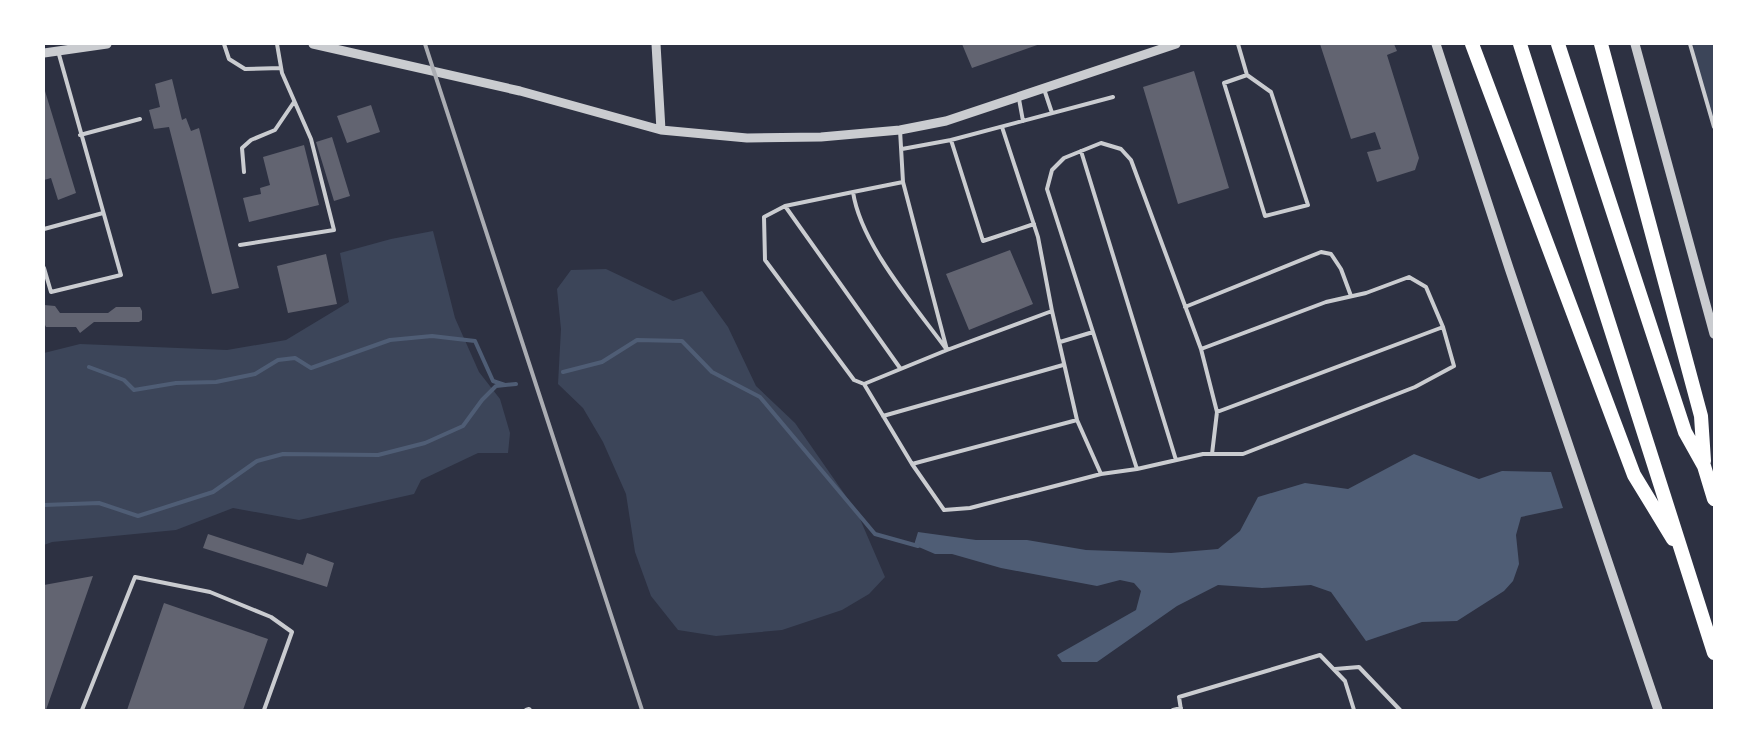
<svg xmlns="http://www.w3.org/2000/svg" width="1758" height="754" font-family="'Fira Sans',sans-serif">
<rect width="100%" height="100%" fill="#2d3142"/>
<path fill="#3c4559" d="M1693 44H1714V126L1696 69Z
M433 231 455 318 479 372 500 399 510 433 508 453H478L421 480 414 494 299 520 233 508 176 530 52 542 44 545V353L80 344 227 350 286 340 349 302 340 253 391 239Z
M606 269 673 301 702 291 728 327 756 386 795 423 857 512 885 577 869 594 842 610 782 630 716 636 678 630 651 596 635 552 626 494 603 442 583 408 558 384 561 329 557 289 571 270Z"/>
<path fill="#4f5d75" d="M1414 454 1479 479 1502 471 1551 472 1563 508 1521 517 1516 535 1519 564 1513 581 1504 591 1457 621 1422 622 1366 641 1331 592 1311 585 1262 588 1218 585 1177 606 1097 662H1062L1057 655 1136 610 1141 591 1134 583 1120 580 1097 586 1001 568 952 554H935L914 545 918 532 976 540H1027L1086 550 1171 553 1218 549 1240 531 1258 497 1305 483 1348 489Z"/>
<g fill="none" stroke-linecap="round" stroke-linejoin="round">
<path stroke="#4f5d75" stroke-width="4" d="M89 367 124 380 134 390 176 383 216 382 255 374 278 360 295 358 311 368 390 340 432 336 475 341 493 381 505 385
M563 372 602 362 637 340 682 341 712 372 760 397 875 534 918 546
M44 505 99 503 138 516 213 492 257 461 283 454 378 455 425 443 463 426 482 400 496 386 516 384"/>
</g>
<path fill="#626471" d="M962 44H1040L972 68Z
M1320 44H1394L1397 51 1387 55 1419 158 1415 170 1377 182 1367 152 1381 149 1375 132 1351 139Z
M1194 71 1229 188 1178 204 1143 87Z
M172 79 182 120 186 118 191 131 199 128 239 288 212 294 169 127 154 129 149 110 160 107 155 84Z
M44 91H45L76 193 58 200 51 178 44 180Z
M371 105 380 132 347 143 337 116Z
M332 137 350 196 334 201 316 142Z
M304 145 319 205 249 222 243 198 261 194 260 188 270 185 263 157Z
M1010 250 1033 304 969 330 946 274Z
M326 254 337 304 288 313 277 266Z
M44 305 55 306 60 313H108L116 307H140L142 311V320L139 322H94L80 333 76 327H46L44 323Z
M208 534 303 565 307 553 334 563 327 587 203 548Z
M93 576 46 710H44V585Z
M164 603 268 639 243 710H127Z"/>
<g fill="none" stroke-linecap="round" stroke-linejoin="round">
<path stroke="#caccd0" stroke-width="4" d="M224 44 229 59 245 69 281 68
M1238 44 1247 75 1271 92 1308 205 1265 216 1224 83 1247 75
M1690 44 1714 127
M1044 89 1052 113
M1019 99 1023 121
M900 130 903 182
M80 135 140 119
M951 140 983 241 1034 224
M902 149 951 140 1113 97
M1081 151 1176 460
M244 172 242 148 251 140 275 130 294 102
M853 192 785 206 764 217 765 260 854 380 864 384 947 350 903 182 853 192C861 245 915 306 947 350L1052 311 1038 237 1002 127
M785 206 900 368
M44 229 103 213
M240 245 334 230 311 139 282 73 277 44
M44 268 51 292 121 275 58 51
M1185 307 1321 252 1331 254 1341 269 1351 296
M1052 311 1077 420
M1060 342 1093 332
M1201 349 1217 412 1443 327
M864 384 912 464 1077 420 1101 474 1137 469 1203 454H1243L1415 387 1454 366 1443 327 1426 287 1409 277 1366 293 1326 302 1201 349 1131 160 1121 149 1101 143 1064 158 1052 170 1047 189 1137 469
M883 416 1063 365
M1212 454 1217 412
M912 464 944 510 970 508 1101 474
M1335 669 1359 667 1400 710
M82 710 135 577 210 592 271 617 292 632 264 710
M526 710 529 709 530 710
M1173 710 1181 708
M1181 710 1179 697 1320 655 1345 681 1354 710"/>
<path stroke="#caccd0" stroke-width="9" d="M313 44 520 91 661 130 747 138 821 137 900 130 946 121 1176 44
M656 44 661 130
M1436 44 1509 268 1658 710
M1635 44 1714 334
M44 53 107 44"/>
<path stroke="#fff" stroke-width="14" d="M1472 44 1634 475 1673 539
M1520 44 1714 653
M1558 44 1685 432 1704 466 1714 499
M1601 44 1701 416 1704 461"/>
<path stroke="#abadb3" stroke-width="4" d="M425 44 642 710"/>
</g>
<rect width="1758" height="754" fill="none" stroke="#ffffff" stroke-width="90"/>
</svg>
